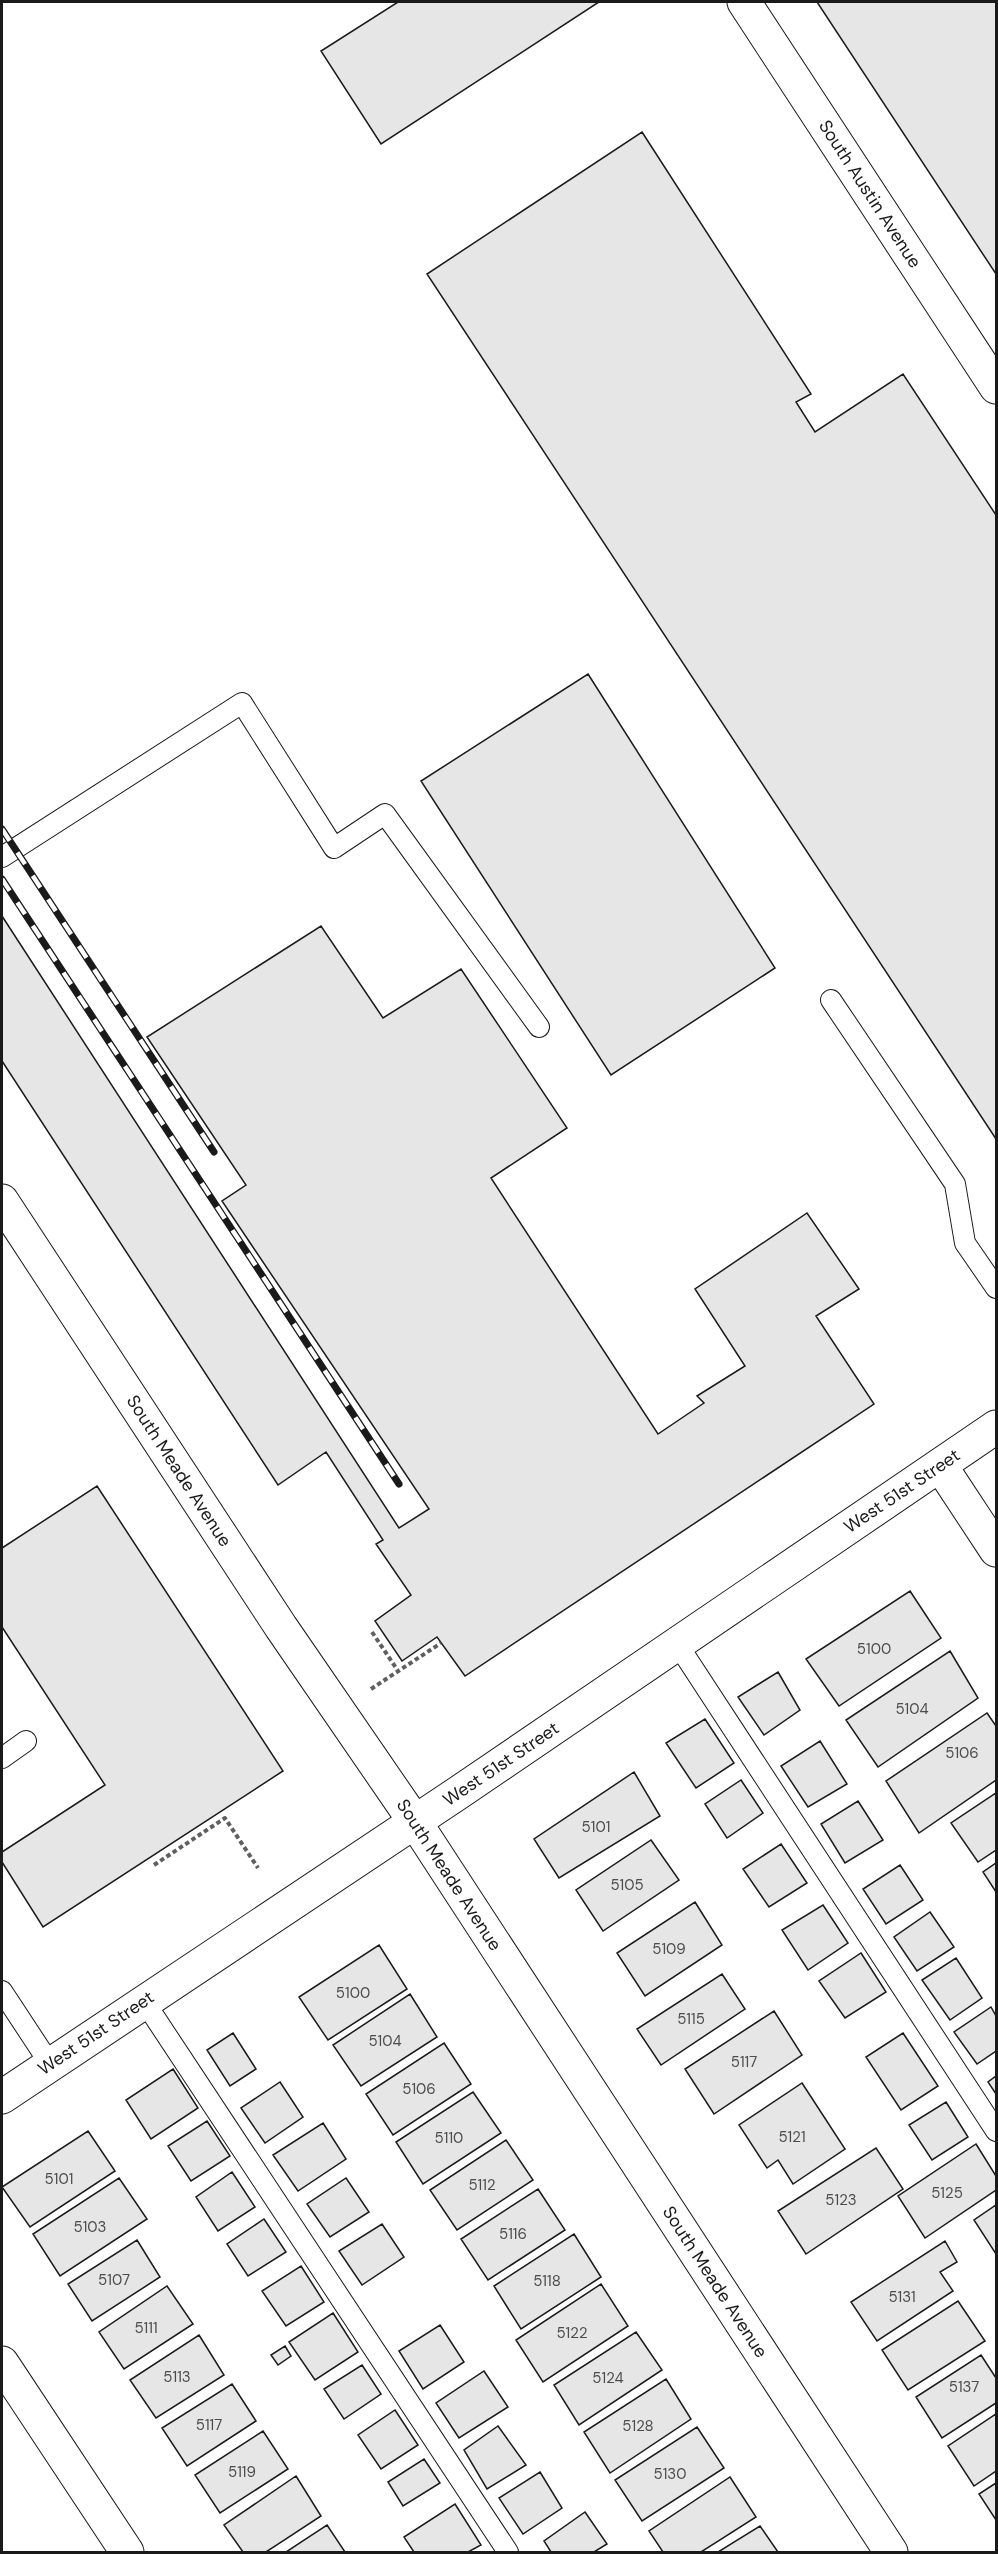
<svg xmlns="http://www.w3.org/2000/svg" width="998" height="2554" font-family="'DM Sans',sans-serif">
<rect width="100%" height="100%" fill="#fff"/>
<path fill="#e6e6e6" stroke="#1a1a1a" stroke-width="1.5" d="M398 2H599L381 144 321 51Z
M817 2H996V274Z
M642 132 811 394 796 402 815 432 903 374 996 515V1139L427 274Z
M588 674 775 968 611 1075 421 781Z
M2 916 399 1528 429 1509 222 1201 246 1185 147 1037 321 926 383 1018 461 969 567 1128 491 1178 658 1434 704 1403 697 1396 745 1366 695 1289 807 1213 859 1289 816 1316 874 1404 465 1676 437 1637 402 1661 375 1621 411 1595 376 1544 383 1540 326 1452 278 1485 2 1061Z
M97 1486 283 1771 43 1927 2 1862V1852L105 1785 2 1627V1548Z
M910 1591 941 1638 839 1706 806 1659Z
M950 1651 978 1698 878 1767 846 1720Z
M778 1672 800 1710 764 1735 738 1697Z
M987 1713 996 1726V1780L919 1833 886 1781Z
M705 1719 734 1763 696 1788 666 1743Z
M820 1741 847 1784 808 1807 781 1766Z
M634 1772 660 1816 559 1878 534 1839Z
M741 1780 763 1813 727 1838 705 1804Z
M996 1793V1850L978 1862 951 1823Z
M858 1801 883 1840 845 1863 821 1824Z
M651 1840 679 1880 603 1931 576 1890Z
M781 1844 807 1883 769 1907 743 1869Z
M996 1863V1892L983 1872Z
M900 1865 923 1900 886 1924 863 1889Z
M695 1902 722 1945 645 1996 617 1953Z
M823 1905 848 1943 808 1970 782 1930Z
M930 1912 954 1947 917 1971 894 1937Z
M379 1945 407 1989 328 2040 299 1997Z
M861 1953 886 1992 845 2018 819 1981Z
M956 1958 982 1998 950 2020 922 1980Z
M722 1974 745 2009 661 2065 637 2029Z
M410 1994 437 2037 361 2086 333 2045Z
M991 2007 996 2016V2051L977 2064 954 2032Z
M774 2011 802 2055 714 2114 685 2069Z
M233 2033 256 2069 230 2086 207 2050Z
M903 2033 938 2086 901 2110 866 2057Z
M444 2043 471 2084 393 2135 366 2094Z
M173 2069 198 2108 151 2139 126 2100Z
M996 2076V2094L988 2082Z
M280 2082 303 2117 265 2143 241 2108Z
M802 2083 845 2149 793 2184 778 2160 767 2168 739 2125Z
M473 2092 501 2133 423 2184 396 2142Z
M946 2102 968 2137 932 2160 909 2125Z
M207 2121 230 2156 191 2181 168 2146Z
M323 2123 346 2159 298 2191 273 2155Z
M88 2131 115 2171 30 2227 2 2187Z
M506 2140 533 2180 457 2230 430 2190Z
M976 2144 996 2176V2190L925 2238 898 2196Z
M876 2148 903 2189 806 2254 778 2211Z
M232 2172 255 2207 218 2231 196 2197Z
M119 2178 147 2219 60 2276 33 2234Z
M346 2178 369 2212 330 2237 307 2204Z
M538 2189 565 2230 488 2280 461 2239Z
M996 2205V2254L974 2220Z
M264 2219 286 2252 248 2276 227 2244Z
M382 2224 404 2257 362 2285 339 2251Z
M574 2234 601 2277 521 2329 494 2286Z
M137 2240 160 2277 92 2321 68 2284Z
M945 2241 957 2262 940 2272 953 2291 877 2341 851 2302Z
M301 2266 324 2302 286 2326 262 2291Z
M601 2284 628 2326 543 2382 516 2340Z
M167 2286 193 2324 124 2369 99 2332Z
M958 2301 985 2341 908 2390 882 2350Z
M333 2313 358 2352 315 2380 289 2342Z
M440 2325 464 2362 423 2389 399 2351Z
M636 2332 662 2370 579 2425 554 2385Z
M199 2335 224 2375 156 2418 130 2380Z
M285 2346 291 2356 278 2365 271 2355Z
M981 2355 996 2378V2403L942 2438 916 2397Z
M362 2365 381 2394 344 2419 324 2389Z
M484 2371 508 2407 459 2438 436 2403Z
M666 2379 691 2419 610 2473 584 2432Z
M232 2384 256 2421 187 2466 162 2428Z
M395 2410 418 2445 381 2469 358 2435Z
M996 2414V2471L974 2486 948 2446Z
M498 2426 526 2465 487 2489 464 2450Z
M697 2427 724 2468 642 2521 615 2480Z
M263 2431 288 2469 220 2513 195 2475Z
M424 2459 440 2483 403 2506 388 2482Z
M540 2472 562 2508 523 2534 499 2498Z
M296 2476 321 2516 266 2552H243L224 2525Z
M730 2477 756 2517 701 2552H663L649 2531Z
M996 2483V2520L979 2494Z
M455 2504 481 2545 468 2552H414L404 2537Z
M585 2512 607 2544 594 2552H551L544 2541Z
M327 2525 345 2552H286Z
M760 2526 778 2552H718Z"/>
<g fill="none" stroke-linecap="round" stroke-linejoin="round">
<g stroke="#1a1a1a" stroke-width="22">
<path id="service" d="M2 857 242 703 334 848 385 814 539 1027
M831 1000 955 1184 965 1243 996 1288
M678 1645 996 2131
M2 1758 26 1741
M2 1991 50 2064
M144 2001 508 2552"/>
</g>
<g stroke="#1a1a1a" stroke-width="35">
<path id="minor" d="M744 2 996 387
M2 1201 281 1627 415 1822 891 2552
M940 1465 996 1550
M2 2097 458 1793 996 1427
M2 2363 127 2552"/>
</g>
<path stroke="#5f5f5f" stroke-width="4" stroke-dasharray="4.5 3" stroke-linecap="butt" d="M372 1632 398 1671
M371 1689 441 1643
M154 1865 225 1818 258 1868"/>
<use href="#service" stroke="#fff" stroke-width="20"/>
<use href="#minor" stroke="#fff" stroke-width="33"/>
<g stroke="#1a1a1a" stroke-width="7">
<path id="rail" d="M2 829 214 1152
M2 879 399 1484"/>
</g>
<use href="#rail" stroke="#fff" stroke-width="4.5" stroke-dasharray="14" stroke-linecap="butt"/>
</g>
<g text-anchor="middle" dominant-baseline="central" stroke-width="4.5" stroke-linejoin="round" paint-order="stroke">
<g font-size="15" fill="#4d4d4d">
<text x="874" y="1649">5100</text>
<text x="912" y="1709">5104</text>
<text x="962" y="1753">5106</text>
<text x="596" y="1827">5101</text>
<text x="627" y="1885">5105</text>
<text x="669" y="1949">5109</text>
<text x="353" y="1993">5100</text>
<text x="691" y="2019">5115</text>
<text x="385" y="2041">5104</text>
<text x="744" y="2062">5117</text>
<text x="419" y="2089">5106</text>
<text x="792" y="2137">5121</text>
<text x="449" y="2138">5110</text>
<text x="59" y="2179">5101</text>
<text x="482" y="2185">5112</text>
<text x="947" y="2193">5125</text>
<text x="841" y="2200">5123</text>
<text x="90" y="2227">5103</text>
<text x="513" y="2234">5116</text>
<text x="114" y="2280">5107</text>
<text x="547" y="2281">5118</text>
<text x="902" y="2297">5131</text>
<text x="146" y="2328">5111</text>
<text x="572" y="2333">5122</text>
<text x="177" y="2377">5113</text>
<text x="608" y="2378">5124</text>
<text x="964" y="2387">5137</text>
<text x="209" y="2425">5117</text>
<text x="638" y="2426">5128</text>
<text x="242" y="2472">5119</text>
<text x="670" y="2474">5130</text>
</g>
<g font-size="18" fill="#1a1a1a" stroke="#fff">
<text transform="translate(870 194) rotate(57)">South Austin Avenue</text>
<text transform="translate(179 1471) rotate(57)">South Meade Avenue</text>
<text transform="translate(902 1491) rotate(-34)">West 51st Street</text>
<text transform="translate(501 1764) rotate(-34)">West 51st Street</text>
<text transform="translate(449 1875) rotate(57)">South Meade Avenue</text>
<text transform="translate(96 2033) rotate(-34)">West 51st Street</text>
<text transform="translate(715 2282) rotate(57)">South Meade Avenue</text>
</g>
</g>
<rect width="998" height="2554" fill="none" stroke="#1a1a1a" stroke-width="6"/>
</svg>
